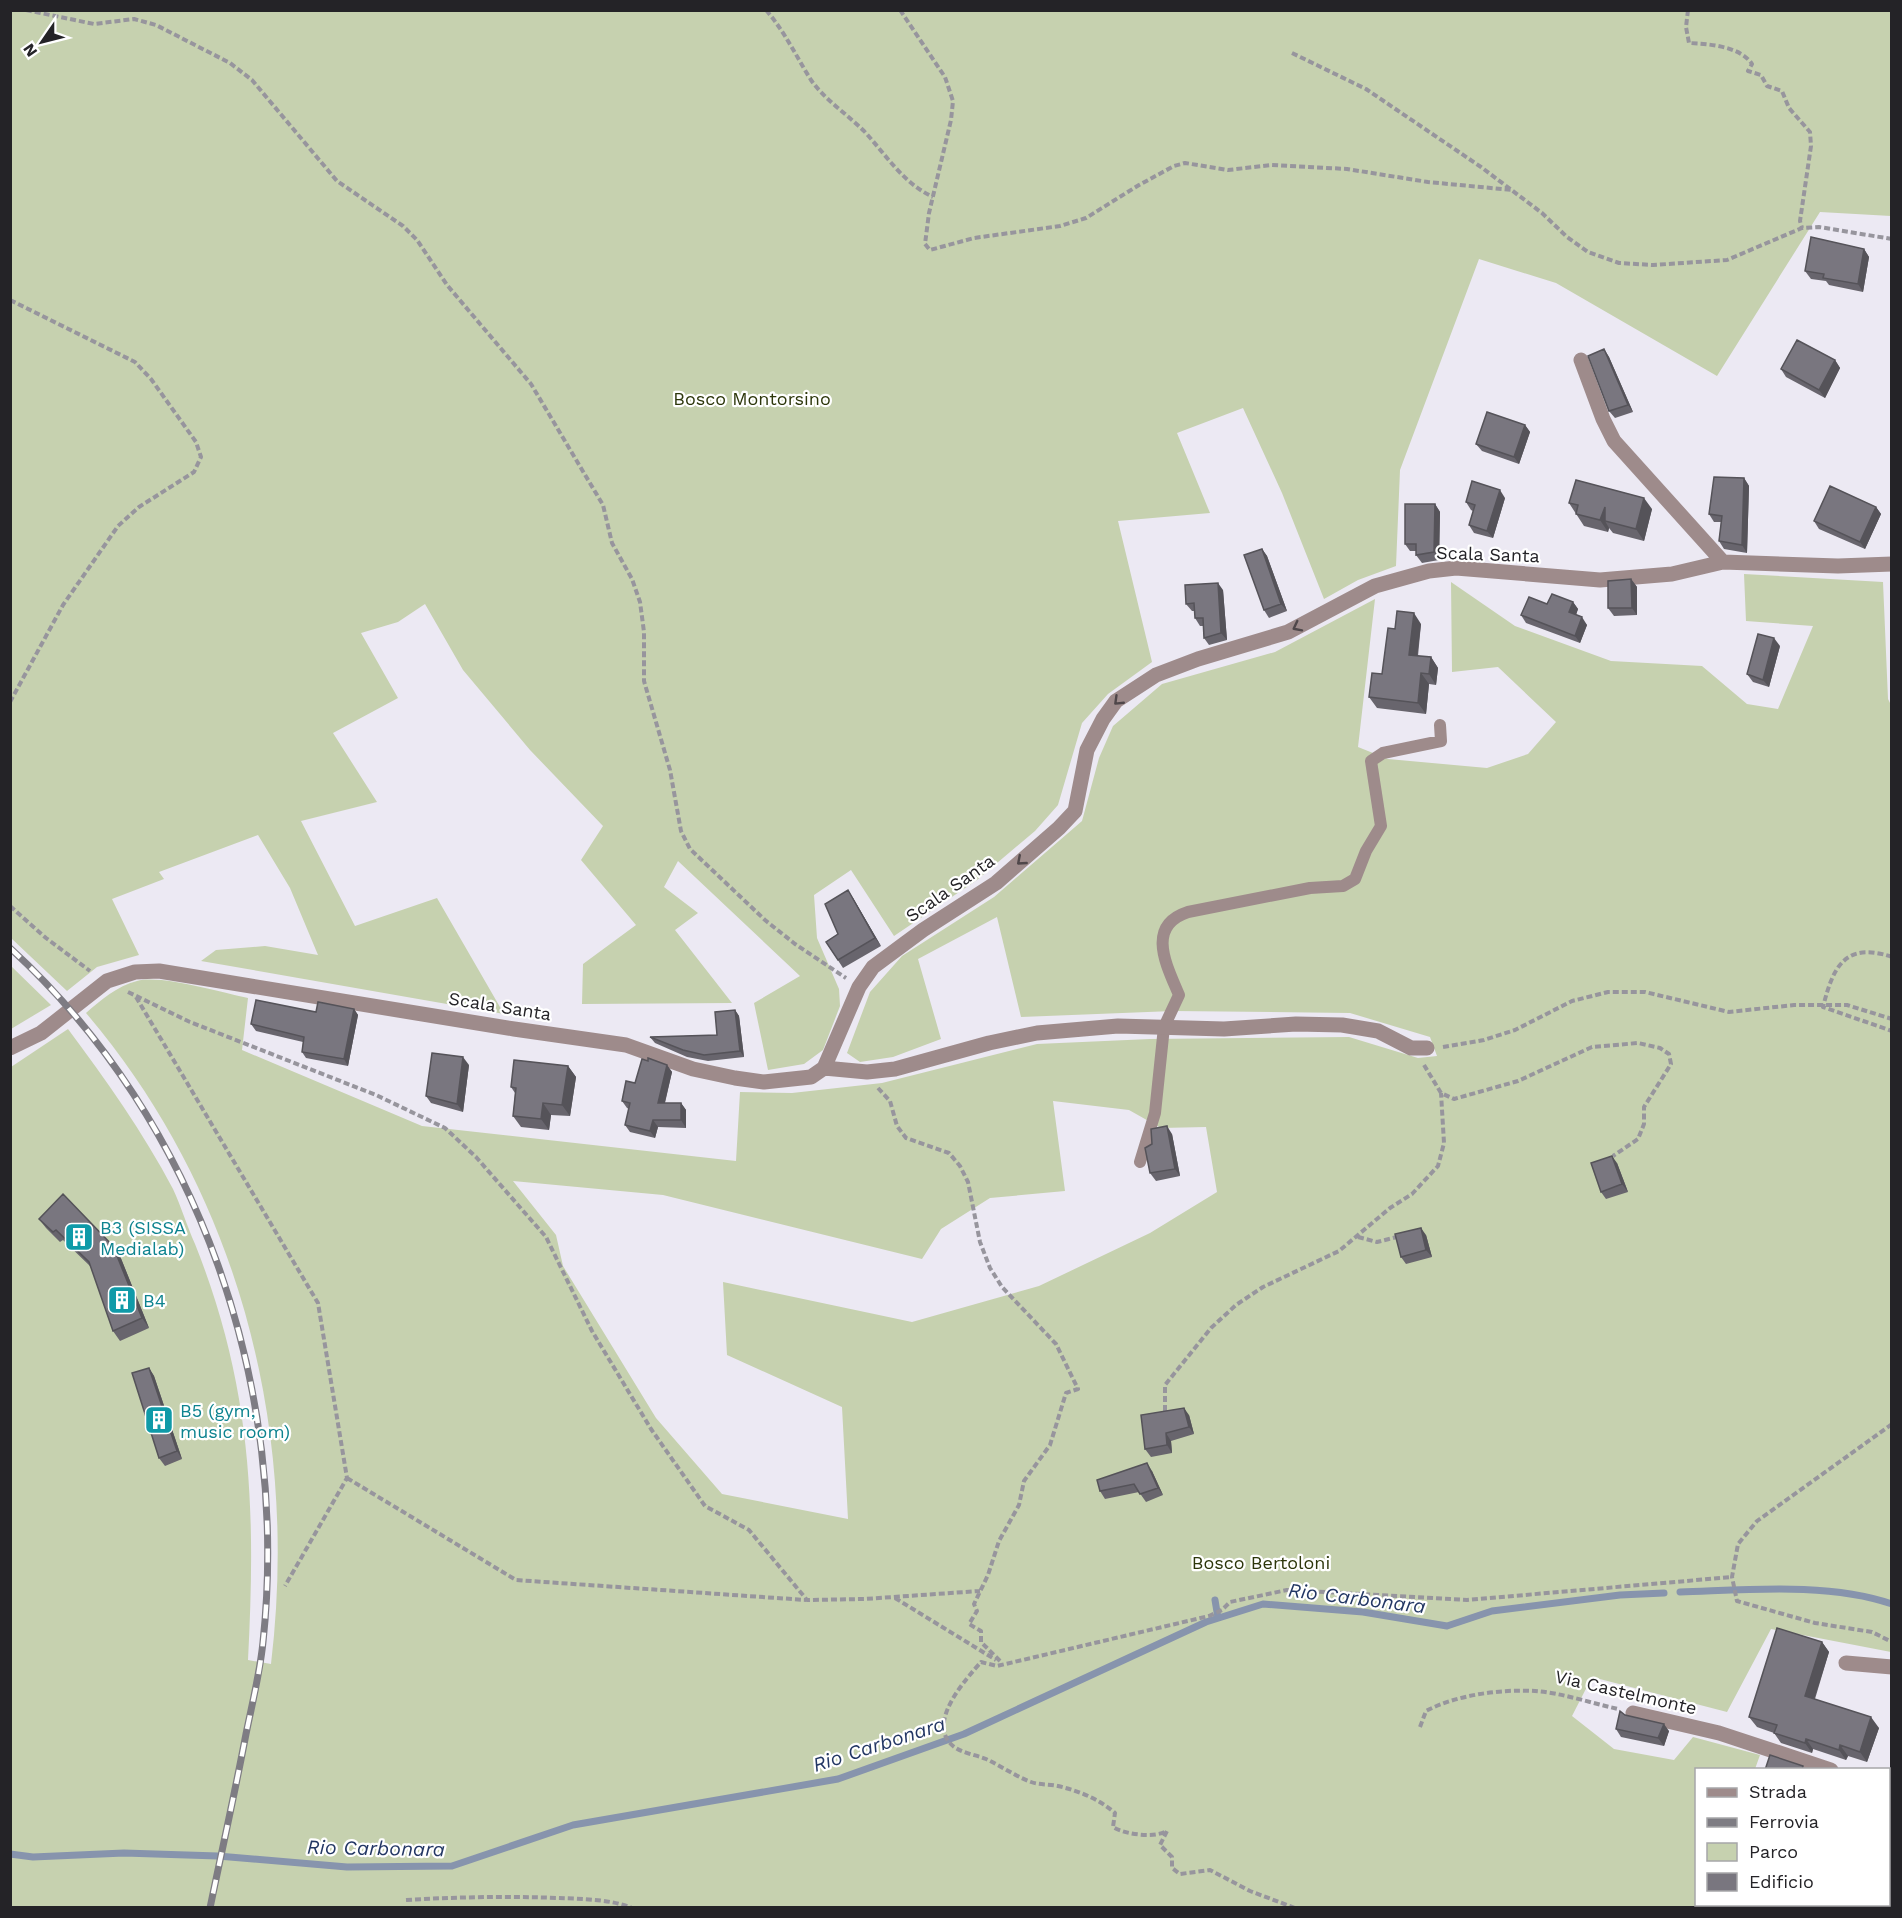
<svg xmlns="http://www.w3.org/2000/svg" width="1902" height="1918" font-family="'Work Sans',sans-serif">
<rect width="100%" height="100%" fill="#ece9f3"/>
<path fill="#c6d1af" fill-rule="evenodd" d="M10 11H1891V216L1820 212 1717 376 1556 283 1479 259 1400 470 1396 566 1358 580 1324 599 1282 493 1243 408 1177 433 1210 513 1118 521 1152 662 1108 694 1082 723 1058 805 1035 831 977 880 894 936 851 870 814 895 817 938 839 989 840 1006 823 1050 804 1064 768 1070 754 1003 800 976 678 861 664 887 698 913 675 930 732 1003 582 1004 583 964 636 925 581 860 603 826 530 750 463 670 425 604 398 622 361 633 398 698 333 733 377 802 301 821 355 926 437 898 504 1014 201 961 216 950 265 946 318 955 290 888 258 835 159 872 164 879 112 899 139 955 97 967 67 991 11 938Z
M1744 574 1883 582 1888 699 1892 707 1891 1652 1771 1629 1727 1712 1592 1677 1572 1716 1614 1749 1674 1760 1693 1737 1760 1755 1755 1769 1696 1770V1904H1888L1889 1891 1891 1892V1907L11 1908V1067L68 1029C106 1080 143 1132 173 1189 181 1206 187 1226 195 1244 252 1387 256 1508 248 1660L271 1664C299 1431 240 1194 86 1013 101 1000 117 986 137 981 160 974 223 993 248 998L242 1050 422 1126 736 1161 740 1092 792 1093 882 1083 1037 1044 1150 1039 1349 1037 1418 1058 1437 1056 1430 1037 1350 1013 1173 1011 1021 1017 997 917 918 959 941 1039 893 1057 860 1062 847 1053 870 992 902 956 994 897 1082 821 1099 758 1113 726 1162 684 1275 652 1375 599 1358 747 1388 759 1487 768 1528 754 1556 722 1498 667 1452 672 1451 582 1515 626 1611 661 1702 666 1747 704 1778 709 1813 626 1746 621ZM1053 1101 1129 1110 1161 1128 1206 1127 1217 1192 1150 1233 1039 1286 912 1322 723 1282 727 1355 842 1407 848 1519 722 1494 656 1418 563 1266 556 1235 513 1181 663 1195 922 1259 941 1229 990 1198 1065 1191Z
M10 965 51 1005 11 1029H10Z"/>
<g fill="none" stroke-linecap="round" stroke-linejoin="round">
<path stroke="#8794ad" stroke-width="7" d="M1680 1592C1746 1590 1828 1582 1892 1604
M1215 1600 1218 1618
M10 1854 33 1857 124 1853 218 1856 347 1867 452 1866 573 1825 838 1779 964 1734 1206 1622 1263 1604 1363 1612 1447 1626 1492 1611 1620 1595 1664 1593"/>
<path stroke="#97959d" stroke-width="4" stroke-dasharray="6 3" stroke-linecap="butt" d="M26 10 94 24 134 19 156 25 230 63 252 80 337 181 403 226 417 240 447 285 531 384 603 505 612 543 632 579 640 602 644 632V681L670 770 681 831 690 849 765 920 795 944 846 978
M766 10C785 32 796 56 811 80 825 100 847 114 864 131 887 156 903 183 933 197
M900 10 945 77 953 101 951 120 929 213 925 244 930 250 974 238 1060 226 1086 218 1139 185 1174 166 1185 163 1228 170 1272 165 1347 169 1428 182 1512 190
M1688 10 1686 27 1689 43C1709 44 1740 46 1752 64L1748 71 1761 75 1767 86 1782 91 1789 108 1810 132 1811 146 1800 221 1802 228
M1292 53 1366 89 1481 167 1542 213 1567 237 1588 252 1619 263 1653 265 1727 260 1802 228 1819 227 1892 239
M10 300 135 362 151 379 196 442 201 457 194 472 139 507 118 526 63 605 10 702
M10 906 46 938 90 971
M1892 957C1845 941 1833 967 1823 1007L1892 1031
M128 992 190 1022 376 1095 445 1128 476 1157 546 1237 592 1331 651 1429 705 1506 749 1530 807 1600 864 1599 980 1591
M136 997 318 1303 347 1478 285 1586
M1443 1047 1484 1040 1515 1030 1572 1001 1608 992H1645L1729 1012 1794 1005H1847L1892 1019
M1424 1065 1441 1093 1454 1099 1518 1081 1592 1047 1638 1043 1660 1048 1669 1054 1671 1064 1644 1107V1124L1638 1139 1613 1156
M878 1088 890 1101 897 1126 906 1138 949 1153 960 1166 968 1182 980 1242 990 1268 1002 1287 1056 1344 1078 1389 1066 1393 1050 1445 1024 1481 1019 1505 999 1541 988 1575 974 1604 977 1611 969 1624 981 1631V1642L1002 1663
M1358 1237 1377 1242 1401 1236
M1165 1411V1385L1211 1328 1236 1305 1263 1287 1339 1251 1390 1208 1412 1194 1438 1166 1444 1143 1441 1093
M1892 1424 1757 1521 1738 1544 1732 1577 1737 1601 1815 1623 1872 1632 1892 1642
M347 1478 516 1580 806 1600
M895 1598 996 1660
M1420 1727 1426 1711C1456 1695 1500 1689 1535 1691 1562 1693 1591 1703 1618 1709
M406 1900C457 1897 507 1896 559 1898 582 1899 610 1899 632 1908
M1295 1908 1250 1891 1210 1870 1180 1874 1172 1868V1857L1160 1845 1167 1831C1155 1838 1126 1835 1113 1827L1115 1813C1099 1799 1079 1791 1058 1786 1049 1784 1039 1785 1031 1782 1015 1776 1001 1766 986 1759 974 1754 958 1753 949 1742 930 1718 967 1678 981 1662L997 1666 1209 1616 1222 1610 1230 1602 1287 1590 1467 1600 1732 1577"/>
<path stroke="#9e8b8b" stroke-width="12" d="M1140 1162 1155 1113 1164 1027 1179 995C1167 966 1145 926 1188 912L1310 888 1343 886 1355 879 1366 851 1381 826 1371 761 1383 753 1441 741 1440 725"/>
<path stroke="#9e8b8b" stroke-width="15" d="M1581 360 1603 419 1614 441 1723 562
M10 1048 41 1033 107 981 135 972 159 971 514 1029 626 1045 693 1069 735 1078 764 1082 811 1077 824 1068 859 987 873 967 923 930 996 883 1059 828 1075 811 1087 750 1103 719 1116 701 1156 675 1198 659 1288 632 1375 586 1429 571 1456 568 1600 580 1672 574 1723 562 1838 566 1892 564
M824 1068 867 1072 895 1069 989 1043 1037 1033 1118 1026 1224 1029 1296 1024 1342 1025 1378 1031 1411 1048H1427
M1846 1663 1892 1667
M1633 1713 1719 1733 1831 1770
M1888 1790 1892 1792"/>
<g stroke="#7e7c83" stroke-width="7">
<path id="rail" d="M10 948C200 1122 290 1388 263 1642 260 1673 252 1704 246 1734 235 1792 222 1850 210 1908"/>
</g>
<use href="#rail" stroke="#fff" stroke-width="4.5" stroke-dasharray="14" stroke-linecap="butt"/>
</g>
<path fill="#68656d" d="M1864 249 1869 257 1863 292 1829 285 1826 281 1811 279 1805 271Z
M1604 349 1609 357 1633 412 1615 418 1609 411Z
M1835 360 1840 368 1825 398 1786 377 1781 369Z
M1525 425 1530 432 1519 464 1482 451 1476 444Z
M1744 478 1749 486 1747 553 1724 549 1719 541 1721 522H1714L1709 514Z
M1505 498 1493 538 1474 533 1469 525 1473 511 1471 510 1466 502Z
M1569 503 1652 509 1644 541 1613 533 1609 528 1608 532 1584 526Z
M1435 504 1440 512 1439 560 1422 563 1416 555V551H1410L1405 544Z
M1876 507 1881 514 1865 549 1819 529 1814 521Z
M1262 549 1267 556 1287 611 1269 618 1264 610Z
M1631 579 1637 587V615L1614 616 1608 608Z
M1223 590 1227 640 1209 645 1204 638 1203 626H1200L1195 618V611H1192L1186 604Z
M1573 602 1578 609 1576 615 1587 625 1580 643 1526 623 1521 615 1547 604Z
M1421 624 1418 656 1431 657 1438 668 1436 685 1429 684 1426 714 1377 708 1369 697 1382 674 1395 629Z
M1780 646 1769 687 1753 682 1747 674Z
M853 898 881 946 843 968 826 942 838 934Z
M354 1009 358 1015 348 1066 306 1058 302 1052 303 1042 256 1031 251 1024 316 1012Z
M735 1010 739 1016 744 1057 708 1061 687 1057 655 1043 650 1037 717 1035Z
M469 1065 463 1112 431 1103 426 1096Z
M667 1065 672 1072 665 1103H681L686 1110V1128L658 1127 655 1138 630 1132 625 1125 629 1109 627 1108 622 1101 635 1083Z
M568 1066 576 1077 570 1116 551 1115 549 1130 521 1127 513 1116 515 1093 511 1087Z
M1172 1134 1180 1176 1156 1181 1150 1173 1152 1144Z
M1617 1163 1628 1192 1606 1199 1601 1192Z
M39 1219 120 1256 149 1328 120 1341 113 1331 91 1267 63 1240 60 1242 46 1228Z
M1426 1235 1432 1257 1406 1264 1401 1257Z
M149 1368 154 1376 182 1459 165 1466 159 1458Z
M1189 1415 1194 1434 1171 1441 1172 1453 1151 1457 1145 1449Z
M1152 1471 1163 1495 1146 1502 1139 1492 1105 1499 1100 1491Z
M1822 1642 1829 1652 1815 1699 1879 1728 1867 1762 1848 1756 1846 1760 1813 1749 1812 1753 1781 1743 1774 1733 1757 1727 1749 1717Z
M1625 1715 1669 1731 1664 1746 1621 1737 1616 1729Z"/>
<path fill="#555359" d="M1864 249 1869 257 1863 292 1858 284Z
M1604 349 1609 357 1633 412 1628 405Z
M1835 360 1840 368 1825 398 1819 390Z
M1525 425 1530 432 1519 464 1514 457Z
M1744 478 1749 486 1747 553 1742 545Z
M1500 490 1505 498 1493 538 1487 531Z
M1644 498 1652 509 1644 541 1636 529Z
M1435 504 1440 512 1439 560 1434 552Z
M1605 507V521L1609 528 1608 532 1600 520Z
M1876 507 1881 514 1865 549 1860 542Z
M1262 549 1267 556 1287 611 1281 604Z
M1631 579 1637 587V615L1632 608Z
M1218 583 1223 590 1227 640 1221 633Z
M1573 602 1578 609 1574 620 1569 612Z
M1414 613 1421 624 1416 666 1409 655Z
M1582 617 1587 625 1580 643 1575 636Z
M1774 638 1780 646 1769 687 1763 680Z
M1431 657 1438 668 1436 685 1429 674Z
M1421 673 1429 684 1426 714 1418 703Z
M848 890 853 898 881 946 875 938Z
M354 1009 358 1015 348 1066 344 1059Z
M735 1010 739 1016 744 1057 740 1051Z
M463 1057 469 1065 463 1112 457 1104Z
M667 1065 672 1072 663 1110 658 1103Z
M568 1066 576 1077 570 1116 562 1105Z
M543 1103 551 1115 549 1130 541 1119Z
M681 1103 686 1110V1128L681 1120Z
M653 1120 658 1127 655 1138 650 1131Z
M1167 1126 1172 1134 1180 1176 1175 1169Z
M1612 1156 1617 1163 1628 1192 1622 1184Z
M1421 1228 1426 1235 1432 1257 1426 1250Z
M113 1246 120 1256 149 1328 142 1318Z
M149 1368 154 1376 182 1459 177 1451Z
M1184 1408 1189 1415 1194 1434 1189 1427Z
M1166 1433 1171 1441 1172 1453 1167 1445Z
M1147 1463 1152 1471 1163 1495 1158 1488Z
M1822 1642 1829 1652 1812 1706 1805 1696Z
M1871 1717 1879 1728 1867 1762 1860 1752Z
M1664 1724 1669 1731 1664 1746 1658 1738Z
M1806 1739 1813 1749 1812 1753 1805 1743Z
M1840 1745 1848 1756 1846 1760 1839 1750Z
M1890 1836 1892 1837V1864L1888 1872V1840Z"/>
<path fill="#79767f" stroke="#555359" stroke-width="1.5" d="M1811 237 1864 249 1858 284 1823 278 1824 274 1805 271Z
M1797 340 1835 360 1819 390 1781 369Z
M1604 349 1628 405 1609 411 1588 356Z
M1487 412 1525 425 1514 457 1476 444Z
M1714 477 1744 478 1742 545 1719 541 1722 516 1709 514Z
M1576 480 1644 498 1636 529 1605 521V507L1600 520 1576 514 1578 505 1569 503Z
M1472 481 1500 490 1487 531 1469 525 1475 505 1466 502Z
M1830 486 1876 507 1860 542 1814 521Z
M1405 504H1435L1434 552 1416 555V544H1405Z
M1262 549 1281 604 1264 610 1244 555Z
M1631 579 1632 608H1608V581Z
M1218 583 1221 633 1204 638 1203 618H1195L1194 603 1186 604 1185 585Z
M1552 594 1573 602 1569 612 1582 617 1575 636 1521 615 1529 597 1547 604Z
M1397 611 1414 613 1409 655 1431 657 1429 674 1421 673 1418 703 1369 697 1372 673 1382 674 1388 628 1395 629Z
M1758 634 1774 638 1763 680 1747 674Z
M848 890 875 938 838 960 826 942 838 934 825 904Z
M256 1000 316 1012 318 1002 354 1009 344 1059 302 1052 304 1037 251 1024Z
M735 1010 740 1051 704 1055 683 1050 650 1037 717 1035 715 1012Z
M432 1053 463 1057 457 1104 426 1096Z
M648 1058 667 1065 658 1103H681V1120H653L650 1131 625 1125 630 1103 622 1101 626 1081 635 1083 642 1059 648 1061Z
M514 1060 568 1066 562 1105 543 1103 541 1119 513 1116 516 1088 511 1087Z
M1167 1126 1175 1169 1150 1173 1145 1148 1152 1144 1151 1129Z
M1612 1156 1622 1184 1601 1192 1591 1163Z
M63 1194 113 1246 142 1318 113 1331 89 1262 56 1230 53 1232 39 1219Z
M1421 1228 1426 1250 1401 1257 1395 1234Z
M149 1368 177 1451 159 1458 132 1373Z
M1184 1408 1189 1427 1166 1433 1167 1445 1145 1449 1141 1415Z
M1147 1463 1158 1488 1140 1494 1134 1484 1100 1491 1097 1480Z
M1777 1628 1822 1642 1805 1696 1871 1717 1860 1752 1840 1745 1839 1750 1806 1739 1805 1743 1774 1733 1777 1725 1749 1717Z
M1620 1711 1625 1715 1664 1724 1658 1738 1616 1729Z
M1770 1755 1803 1766 1802 1770H1765Z"/>
<defs><path id="oneway-chevron" d="M-2-3.5L2.5 0L-2 3.5" fill="none" stroke-width="1.6" stroke-linecap="round" stroke-linejoin="round" transform="scale(1.5)"/></defs>
<g stroke="#4f474a">
<use href="#oneway-chevron" transform="translate(1297 627) rotate(153)"/>
<use href="#oneway-chevron" transform="translate(1118 701) rotate(136)"/>
<use href="#oneway-chevron" transform="translate(1021 861) rotate(139)"/>
</g>
<defs>
<g id="building-square" transform="scale(1.5)"><rect x="-9" y="-9" width="18" height="18" rx="4" fill="#0f9aa8" stroke="#fff"/><path d="M-4-6H4V6H1V3H-1V6H-4ZM-2.5-4.3h1.7v1.8h-1.7ZM.8-4.3h1.7v1.8H.8ZM-2.5-1h1.7V.8h-1.7ZM.8-1h1.7V.8H.8Z" fill="#fff"/></g>
</defs>
<g fill-rule="evenodd">
<use href="#building-square" x="79" y="1237"/>
<use href="#building-square" x="122" y="1300"/>
<use href="#building-square" x="159" y="1420"/>
</g>
<g text-anchor="middle" dominant-baseline="central" stroke-width="4.5" stroke-linejoin="round" paint-order="stroke">
<g font-size="18" fill="#2c360a" stroke="#fff">
<text x="752" y="398">Bosco Montorsino</text>
<text x="1261" y="1562">Bosco Bertoloni</text>
</g>
<g font-size="18" fill="#242327" stroke="#fff">
<text transform="translate(1488 554) rotate(2)">Scala Santa</text>
<text transform="translate(950 888) rotate(-35)">Scala Santa</text>
<text transform="translate(500 1006) rotate(9)">Scala Santa</text>
<text transform="translate(1626 1692) rotate(13)">Via Castelmonte</text>
</g>
<g font-size="18" fill="#0d838f" stroke="#fff" text-anchor="start">
<text x="100" y="1227">B3 (SISSA<tspan x="100" dy="21">Medialab)</tspan></text>
<text x="143" y="1300">B4</text>
<text x="180" y="1410">B5 (gym,<tspan x="180" dy="21">music room)</tspan></text>
</g>
<g font-size="20" font-style="italic" fill="#233764" stroke="#fff">
<text transform="translate(1357 1598) rotate(7)">Rio Carbonara</text>
<text transform="translate(879 1744) rotate(-18)">Rio Carbonara</text>
<text transform="translate(376 1848) rotate(1)">Rio Carbonara</text>
</g>
</g>
<rect width="1902" height="1918" fill="none" stroke="#242327" stroke-width="24"/>
<rect x="1695" y="1768" width="195" height="138" fill="#ffffff" stroke="#a7a7a9" stroke-width="1.5"/>
<rect x="1707" y="1788" width="30" height="9" fill="#9e8b8b" stroke="#a7a7a9" stroke-width="1.5"/>
<text x="1749" y="1798" font-size="18" fill="#242327">Strada</text>
<rect x="1707" y="1818" width="30" height="9" fill="#7e7c83" stroke="#a7a7a9" stroke-width="1.5"/>
<text x="1749" y="1828" font-size="18" fill="#242327">Ferrovia</text>
<rect x="1707" y="1843" width="30" height="18" fill="#c6d1af" stroke="#a7a7a9" stroke-width="1.5"/>
<text x="1749" y="1858" font-size="18" fill="#242327">Parco</text>
<rect x="1707" y="1873" width="30" height="18" fill="#79767f" stroke="#a7a7a9" stroke-width="1.5"/>
<text x="1749" y="1888" font-size="18" fill="#242327">Edificio</text>
<g transform="translate(42 42) rotate(235)" stroke="#ffffff" stroke-width="4.5" paint-order="stroke">
<path d="M0-4.5L10 22L0 15L-10 22Z" fill="#242327"/>
<text y="-9" font-size="16" font-weight="bold" text-anchor="middle" fill="#242327">N</text>
</g>
</svg>
